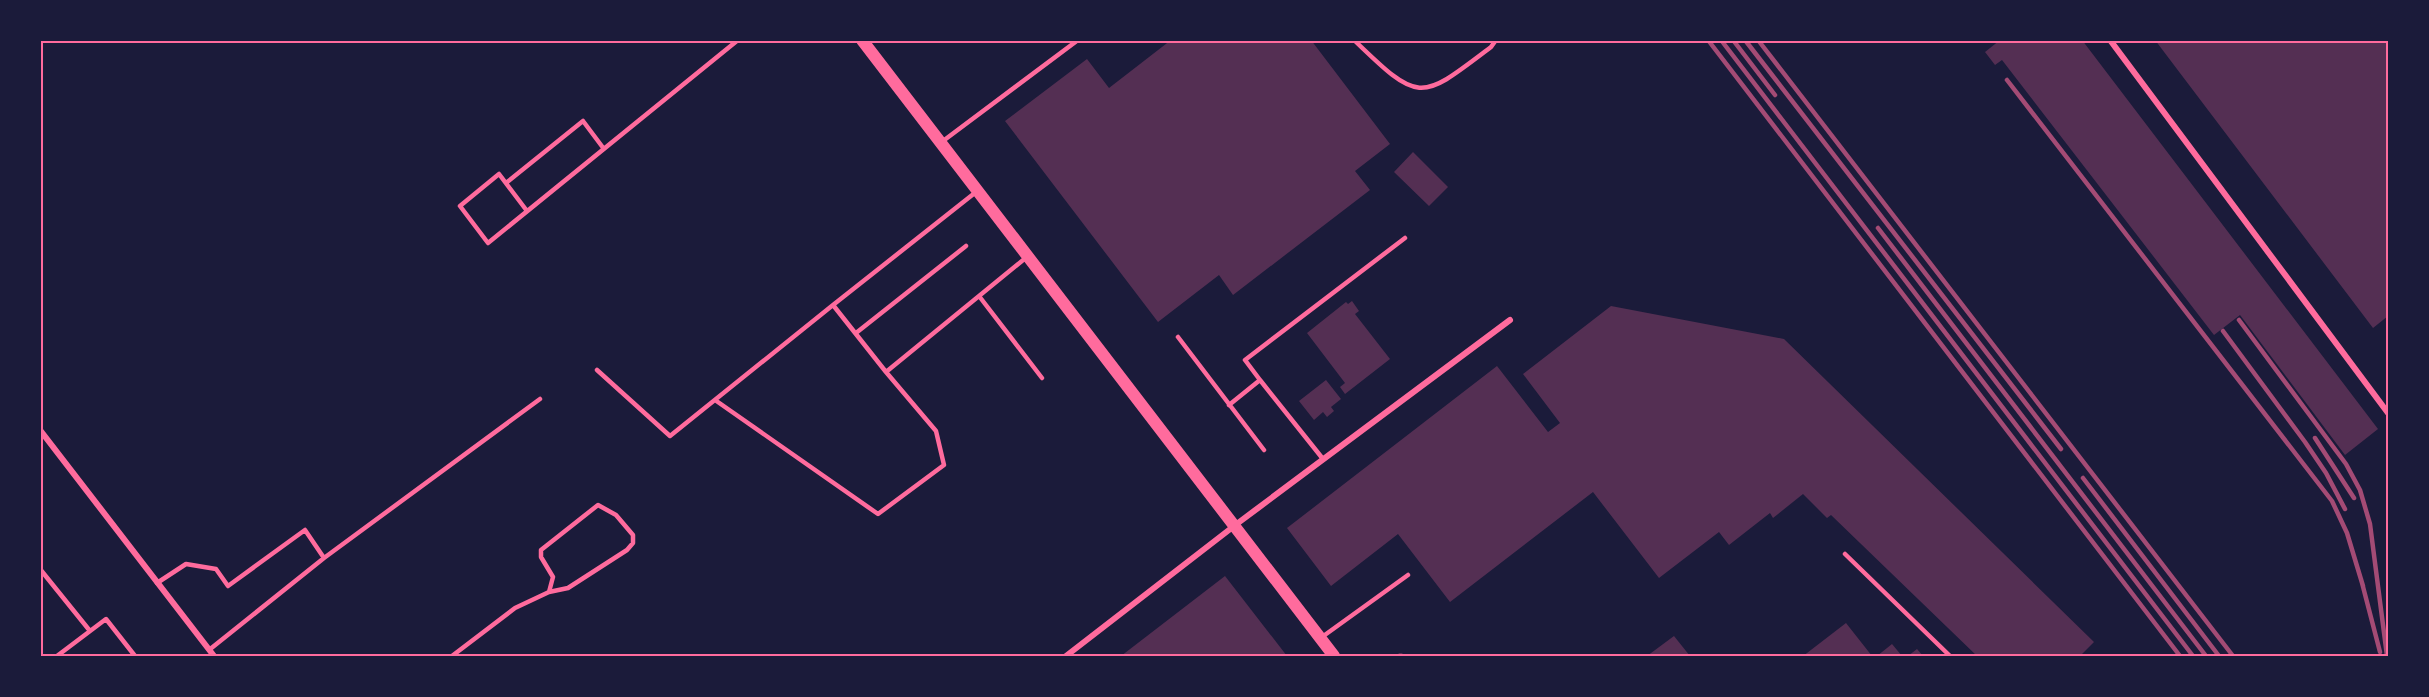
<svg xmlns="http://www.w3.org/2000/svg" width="2429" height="697" font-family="'Varela Round',sans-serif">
<rect width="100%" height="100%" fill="#1b1b3a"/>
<path fill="#542f53" d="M1171 40H1311L1390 144 1355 171 1370 190 1233 295 1219 275 1158 322 1005 121 1087 59 1109 88Z
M2000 40H2082L2378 429 2345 455 2240 315 2214 335 2002 60 1995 65 1985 52Z
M2155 40H2388V316L2373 328Z
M1413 152 1448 187 1429 206 1394 172Z
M1352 301 1359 311 1355 314 1390 359 1345 394 1340 387 1345 383 1307 333 1346 302 1348 304Z
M1611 306 1784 339 2094 642 2080 656H1977L1831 515 1827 518 1803 494 1773 518 1770 513 1729 545 1719 532 1659 578 1593 492 1450 602 1398 534 1331 586 1287 528 1497 366 1548 432 1560 423 1523 374Z
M1326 380 1341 399 1331 407 1334 411 1327 417 1323 412 1314 420 1299 401Z
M1225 576 1287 656H1121Z
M1846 623 1872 656H1803L1807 653Z
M1674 636 1690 656H1647Z
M1892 644 1902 656H1877Z
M1917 649 1923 656H1908Z"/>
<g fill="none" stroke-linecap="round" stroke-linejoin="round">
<path stroke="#ff6b9d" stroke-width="4.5" d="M1354 40C1420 104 1420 101 1491 47L1496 40
M943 141 1078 40
M506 183 583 121 604 149
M976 192 833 305 886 372 1028 256
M527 211 499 174 460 206 488 243 738 40
M979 296 1042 378
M856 333 966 246
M1178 337 1264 450
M597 370 670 436 833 305
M1260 380 1245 360 1405 238
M715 400 878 514 944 465 936 431 886 372
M1229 405 1260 380 1323 459
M1845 554 1950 656
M40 569 90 631
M157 583 186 564 216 569 228 586 305 530 324 558 540 399
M1322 637 1408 575
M209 650 324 558
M57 656 106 619 135 656
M452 656 515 608 549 592 568 588 627 550 633 543V535L616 515 598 505 541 550V557L553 577 549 592
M1399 656H1402"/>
<path stroke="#ff6b9d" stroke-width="6" d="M2110 40 2388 413
M40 430 214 656
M1066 656 1238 523 1510 320"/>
<path stroke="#ff6b9d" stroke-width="12" d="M862 40 1334 656"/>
<path stroke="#a44b75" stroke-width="4.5" d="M1708 40 2180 656
M1721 40 2193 656
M1733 40 1775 95
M1745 40 2061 449
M1758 40 2233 656
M2007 80 2332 501 2347 533 2363 586
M1878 228 2206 656
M2239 320 2346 464 2360 490 2370 524 2387 656
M2223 331 2305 442 2326 473 2345 509
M2315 438 2354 498
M2083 478 2219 656
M2361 579 2380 652"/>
</g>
<rect width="2429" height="697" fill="none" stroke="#1b1b3a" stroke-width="84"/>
<rect x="42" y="42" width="2345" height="613" fill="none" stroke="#ff6b9d" stroke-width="2"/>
</svg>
